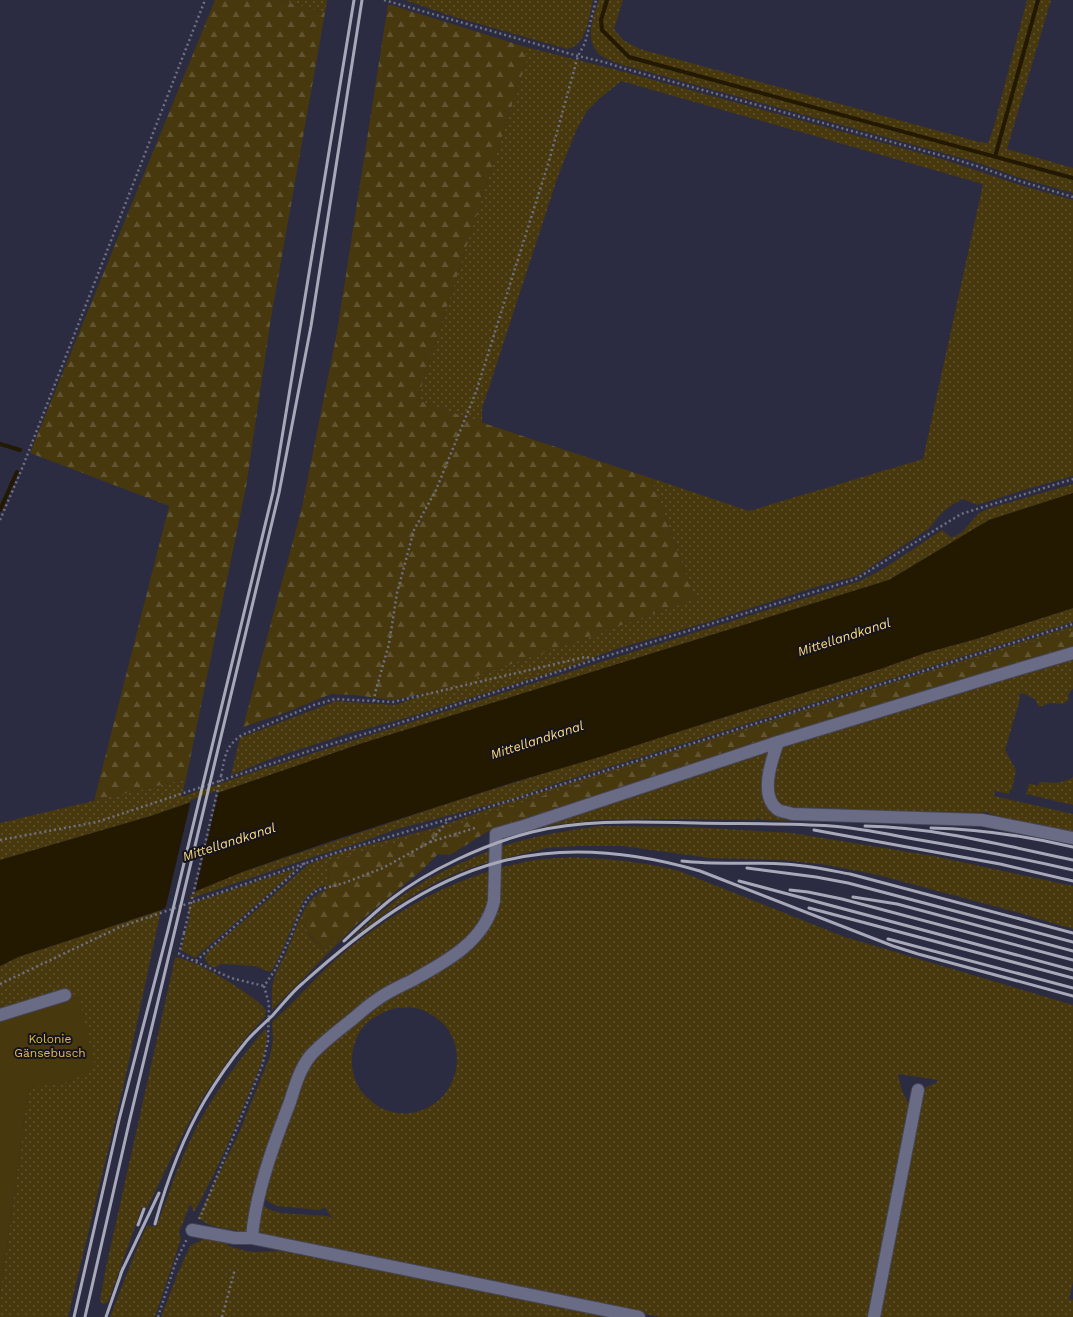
<svg xmlns="http://www.w3.org/2000/svg" width="1073" height="1317" font-family="'Work Sans',sans-serif">
<defs>
<pattern id="grass-dots" width="8" height="8" patternUnits="userSpaceOnUse"><rect width="8" height="8" fill="#47380e"/><path d="M2 2h.1M6 6h.1" fill="none" stroke="#615431" stroke-width="1.8" stroke-linecap="round"/></pattern>
<pattern id="forest-firs" width="22" height="20" patternUnits="userSpaceOnUse"><rect width="22" height="20" fill="#47380e"/><path d="M5 1l3.5 6h-7zM16 11l3.5 6h-7z" fill="#615431"/></pattern>
</defs>
<rect width="100%" height="100%" fill="#2b2b41"/>
<path fill="url(#grass-dots)" fill-rule="evenodd" d="M280 0H327L325 13Z
M405 0H593C589 16 587 46 567 49L448 15Z
M599 0H623L614 29 623 40 640 49 979 142 988 143 994 126 1027 0H1051L1007 149 1073 168V193L1017 177 976 162 619 64C613 61 605 59 599 54 584 40 593 16 599 0Z
M526 47 617 70 942 159 1020 185 1073 200V476L1027 489 977 505 963 499C947 507 940 513 930 528L857 576 819 586 708 622 616 649 569 667 406 718 347 734 273 758 231 775 240 738 336 701 395 705 695 599 651 478 749 511 923 459 983 184 621 81 598 100 587 111 576 131 558 176 482 409V423L417 400 526 62Z
M1073 484V493L989 520 889 580 360 744 151 816 0 860V823L186 779 181 797 260 770 547 679 860 581 883 569 942 530 952 538 962 532 978 514 987 509Z
M1073 608V622L558 783 512 799 397 829 356 844 316 856 189 899 190 894 196 891 242 872 455 801 880 669 925 653 976 639Z
M1073 626V631L1009 649 603 776 500 810 460 824 328 862 329 881 328 885C318 887 310 892 304 900L281 953 273 969 270 972 254 966 221 964C214 970 209 967 205 959L207 953 309 864 345 851 435 828 494 807Z
M1073 646V688L1068 695 1069 700 1062 704 1050 703 1039 707 1035 699 1022 693 1019 695 1020 699 1005 750 1016 770 1012 790H1010L1009 794 995 791 994 796 1073 814V832L1002 820 987 812 956 816 792 820 789 821 762 820 756 818V820L665 819 598 820 554 825 536 829 502 839H499L770 740Z
M1073 777V805L1026 794 1029 783 1037 786 1040 782C1052 783 1063 784 1073 777Z
M599 826 692 827 792 833 934 856 1073 886V929L1016 912 878 875 827 865 782 860 710 858 622 846H577L547 848 502 859 500 847C532 836 565 831 599 826Z
M491 850 494 861C440 874 392 906 350 941 371 920 392 901 417 886 440 871 466 861 491 850Z
M556 858C566 858 575 857 584 858 616 859 649 863 679 871L845 937 1073 1005V1282L1069 1299 1073 1300V1317H878L919 1101 926 1087 936 1083 938 1080 898 1074 902 1091 910 1106 889 1218 868 1317H660L257 1235 260 1202 268 1209 280 1213 327 1216 332 1219 325 1207 320 1210 276 1206 264 1199 274 1155 303 1075 322 1049 366 1013 477 938 498 868 534 860ZM395 1008C401 1008 408 1007 414 1008 424 1009 433 1015 440 1021 449 1028 454 1039 456 1049 464 1094 419 1128 379 1107 375 1105 371 1100 367 1097 347 1081 348 1044 364 1026 373 1016 384 1012 395 1008Z
M294 869 295 870 291 874 195 958 181 950 190 915 188 914 190 904Z
M491 871V899L478 931 308 1056 249 1234 240 1232V1231C226 1228 207 1228 198 1217L239 1133 270 1056 273 1040 272 1022C294 1003 312 981 333 962 375 924 437 886 491 871Z
M327 889 316 896 303 922 310 936 325 950 359 922 272 1010C272 1000 271 988 274 979 277 968 284 959 288 948 298 927 303 898 327 889Z
M161 910 124 1084 68 1317H0V1294L29 1087 72 1081 79 997 0 1022V966L18 957Z
M177 957C183 959 189 961 194 963 210 970 258 997 266 1011L265 1017 248 1035 230 1058 203 1097 186 1128 147 1208 142 1207 110 1297 107 1303 103 1304 100 1301 106 1267 175 958Z
M266 1028C270 1049 257 1073 249 1093 233 1134 216 1173 194 1212L190 1204 179 1233 181 1239 155 1317H110L135 1253 147 1225 156 1227C167 1200 175 1173 187 1147 206 1104 235 1064 266 1028Z
M204 1239 228 1242V1246L246 1251 256 1252 280 1251 294 1252 618 1317H161L180 1268 190 1246Z"/>
<path fill="url(#forest-firs)" d="M215 0H280L325 13 271 318 246 487 186 779 94 801 169 506 30 453Z
M388 4 526 47V62L417 400 471 419 651 478 695 599 432 692 393 700 354 695 331 694 287 712 243 727 302 507 337 332Z
M1073 631V646L770 740 545 815 487 832 450 855 438 854 422 870 325 950 310 935 303 922C308 906 312 898 326 890L329 881 328 862 460 824 500 810 603 776 1009 649Z"/>
<path fill="#47380e" d="M79 997 95 1066 72 1081 29 1088 0 1294V1022Z"/>
<path fill="#231800" d="M1073 493V608L976 639 925 653 880 669 718 719 603 756 514 782 331 841 242 872 196 891 161 910 18 957 0 966V860L151 816 360 744 889 580 989 520Z"/>
<path fill="#2b2b41" d="M219 790 195 893 165 910 191 800Z"/>
<g fill="none" stroke-linecap="round" stroke-linejoin="round">
<path stroke="#231800" stroke-width="4" d="M607 0 601 20 602 30 629 57 1073 178
M995 157 1038 0
M0 444 20 450
M0 510 17 472"/>
<g stroke="#454557" stroke-width="14">
<path id="minor" d="M1073 653 985 679 778 742C772 759 759 795 777 809 780 812 788 812 792 814L982 820 1073 838
M0 1015 65 995
M192 1230 235 1238H252
M639 1317 252 1238C255 1195 274 1143 290 1102 295 1086 300 1068 311 1055 324 1041 339 1030 354 1018 362 1011 370 1004 378 999 389 991 401 986 413 980 446 962 485 941 494 901L496 834 524 826 778 742
M874 1317 918 1090"/>
</g>
<path stroke="#707083" stroke-width="2.5" stroke-dasharray="2 3" stroke-linecap="butt" d="M384 0 578 56 604 62 626 69 954 159 980 167 1016 180 1073 197
M0 520 21 471 205 0
M374 701 375 693 389 644 397 593 414 530 436 490 476 392 549 161 578 56 585 43 596 0
M221 776C225 757 225 746 242 735L314 705 335 699 393 702 585 657 597 659
M0 840 97 822 321 747 384 728 597 659 856 579 961 514 1073 479
M430 842 475 828
M184 933 179 954 231 978 264 986
M196 961 305 863
M0 984 120 927 335 853 512 800 1073 624
M199 1219 202 1213 262 1066 268 1041 269 1004 264 986 275 970 291 936 300 912 308 898 313 893 318 890 344 883 383 868 430 842 450 818
M158 1317 176 1261 187 1239
M222 1317 235 1269"/>
<use href="#minor" stroke="#6a6b84" stroke-width="12"/>
<path stroke="#a7a8b8" stroke-width="3" d="M865 826C934 827 1006 846 1073 860
M931 828C979 829 1026 836 1073 847
M814 830 1000 864 1073 881
M682 861C715 865 749 862 783 864 806 865 828 870 850 874L1073 933
M747 868 816 877 848 883 1073 942
M739 881 1073 970
M790 890 808 892 842 899 1073 960
M853 897 897 904 1073 951
M809 908 1073 978
M888 939 1073 988
M344 941C359 927 374 913 390 900 428 870 485 844 532 832 586 819 641 822 696 823 741 824 786 823 831 826 859 828 887 834 914 839 968 848 1020 858 1073 870
M155 1224C167 1180 182 1139 205 1100 217 1080 230 1061 245 1043 253 1033 264 1024 273 1015 283 1004 292 992 303 983 360 932 424 882 499 862 566 844 635 852 700 871L893 946 918 954 1073 996
M138 1225 144 1209
M121 1273 159 1193
M74 1317 119 1120 168 930 273 492 354 0
M85 1317 129 1123 279 493 311 326 362 0
M106 1317 123 1268"/>
<path stroke="#707083" stroke-width="2.5" stroke-dasharray="2 3" stroke-linecap="butt" d="M184 933 221 776"/>
</g>
<g text-anchor="middle" dominant-baseline="central" stroke-width="4" stroke-linejoin="round" paint-order="stroke">
<g font-size="12" fill="#e7bb3f" stroke="#15151f">
<text x="50" y="1039">Kolonie<tspan x="50" dy="14">Gänsebusch</tspan></text>
</g>
<g font-size="13" font-style="italic" fill="#fcd97f" stroke="#15151f">
<text transform="translate(844 637) rotate(-18)">Mittellandkanal</text>
<text transform="translate(537 740) rotate(-18)">Mittellandkanal</text>
<text transform="translate(229 842) rotate(-18)">Mittellandkanal</text>
</g>
</g>
</svg>
